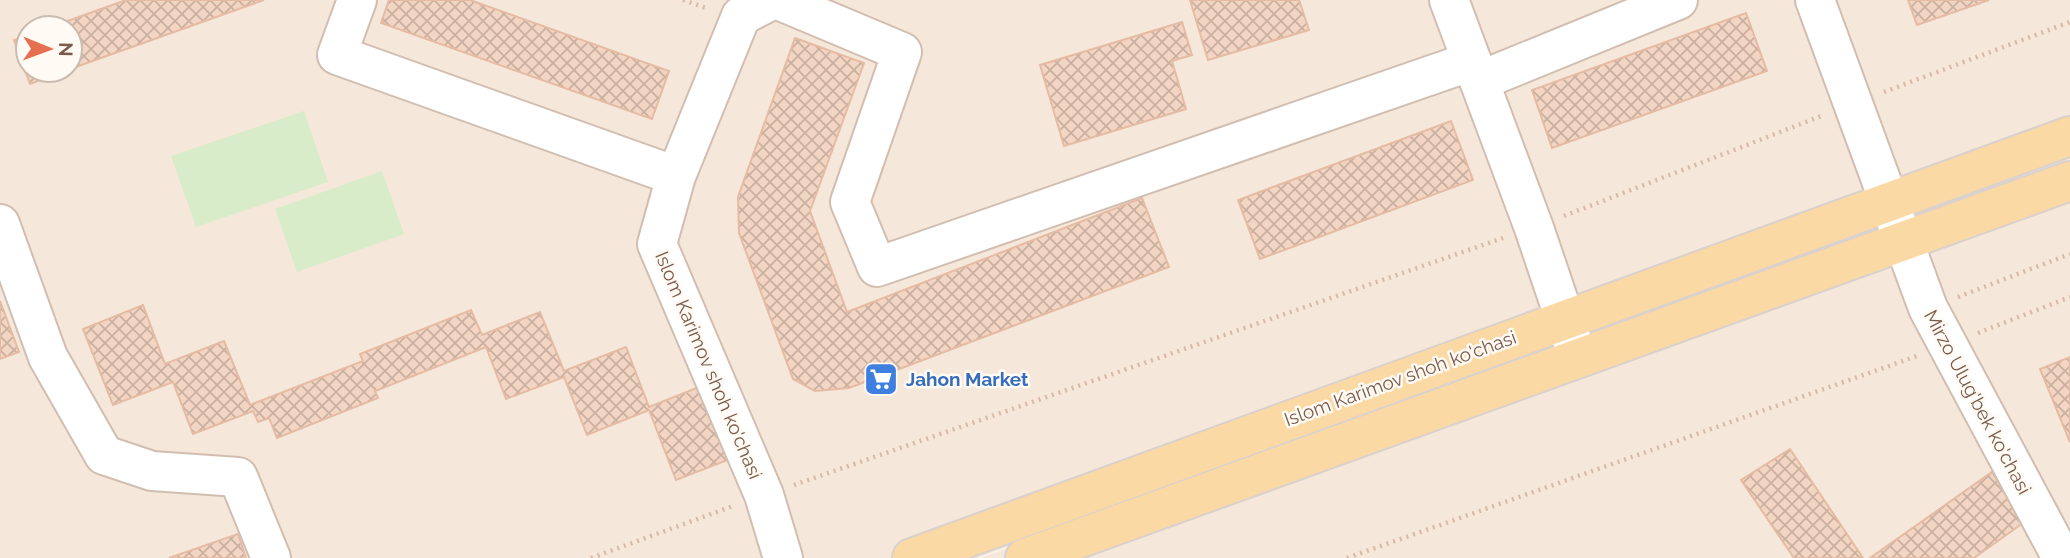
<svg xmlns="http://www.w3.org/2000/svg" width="2070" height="558" font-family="Raleway,sans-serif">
<defs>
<pattern id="building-cross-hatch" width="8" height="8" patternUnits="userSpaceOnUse" patternTransform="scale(1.75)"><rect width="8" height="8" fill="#f3d5c3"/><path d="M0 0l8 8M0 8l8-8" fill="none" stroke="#cab0a1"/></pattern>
</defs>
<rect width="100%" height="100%" fill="#fdf6ec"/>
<path fill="#f5e8da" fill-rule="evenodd" d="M0 0H2070V163L977 558H0ZM28 28H70V70H28Z
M2070 165V558H980L1961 204Z"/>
<path fill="#d8ecc9" d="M304 111 328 182 196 227 171 156Z
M382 171 404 234 297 272 275 209Z"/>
<path fill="url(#building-cross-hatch)" stroke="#e6bba3" stroke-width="2" d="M126 0H264L70 69V28H48Z
M389 0H470L669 71 652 119 381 23Z
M1190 0H1299L1309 30 1208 60Z
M1908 0H1989L1917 25Z
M1746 13 1767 71 1552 148 1532 90Z
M1182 22 1192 55 1172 61 1186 109 1064 146 1040 65Z
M28 35V70H68L30 84 14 40Z
M795 38 864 63 810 211 847 312 1142 198 1169 267 849 388 815 391 793 379 739 233 738 197Z
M1451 121 1473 180 1260 259 1238 200Z
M0 301 19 352 0 359Z
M143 305 165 364 224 341 250 405 363 361 360 354 471 310 482 335 540 312 564 371 626 347 649 407 709 383 738 456 676 480 649 410 587 435 564 377 506 399 486 347 375 391 378 398 277 438 269 418 258 422 253 411 193 434 173 382 113 405 83 329Z
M2070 357V442L2040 369Z
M1790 449 1863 558H1794L1741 480Z
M1992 472 2023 523 1974 558H1870Z
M238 534 246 558H169Z"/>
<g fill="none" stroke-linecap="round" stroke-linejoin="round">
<g stroke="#d1beb0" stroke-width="42">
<path id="minor" d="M357 0 337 55 676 176
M772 0 741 16 676 176 657 244 764 495 783 558
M778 0 902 52 850 202 877 267 1472 61
M1449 0 1534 228 1576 352
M1815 0 1928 308 2062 558
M1479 81 1678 0
M0 224 48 357 104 455 152 471 238 477 271 558"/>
</g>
<g stroke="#dad1cd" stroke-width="42">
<path id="major" d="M912 558 2070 136
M1025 558 2070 181"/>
</g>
<path stroke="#d9b8a5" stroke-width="4.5" stroke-dasharray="2 5" stroke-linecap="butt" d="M683 0 709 9
M1884 92 2070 22
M1564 216 1824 115
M1958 297 2070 254
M1978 333 2070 297
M794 485 1503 238
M591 558 733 506
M1347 558 1917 356"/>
<use href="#minor" stroke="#fff" stroke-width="38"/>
<use href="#major" stroke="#fbd9a5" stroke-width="38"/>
</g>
<defs>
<g id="supermarket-square" transform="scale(1.75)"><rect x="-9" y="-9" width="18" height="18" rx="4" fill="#3f7fe0" stroke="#fffaf3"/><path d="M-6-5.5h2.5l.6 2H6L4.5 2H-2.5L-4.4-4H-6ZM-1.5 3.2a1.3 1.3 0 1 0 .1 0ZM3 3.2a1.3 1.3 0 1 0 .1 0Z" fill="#fff"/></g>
</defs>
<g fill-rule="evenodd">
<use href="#supermarket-square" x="881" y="379"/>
</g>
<g text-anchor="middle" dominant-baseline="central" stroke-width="5" stroke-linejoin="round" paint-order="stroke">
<g font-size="19" fill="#7a5c4d" stroke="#fffaf3">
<text transform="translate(709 365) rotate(67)">Islom Karimov shoh ko'chasi</text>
<text transform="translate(1400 378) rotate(-20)">Islom Karimov shoh ko'chasi</text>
<text transform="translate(1978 402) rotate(62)">Mirzo Ulug'bek ko'chasi</text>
</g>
<g font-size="19" font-weight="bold" fill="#366cbe" stroke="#fffaf3" text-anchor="start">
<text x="906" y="379">Jahon Market</text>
</g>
</g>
<g transform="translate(49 49) rotate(91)"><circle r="33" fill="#fffaf3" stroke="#cabbb1" stroke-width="2"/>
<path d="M0-5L12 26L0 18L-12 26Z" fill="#e76f51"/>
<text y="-10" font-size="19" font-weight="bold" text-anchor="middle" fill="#7a5c4d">N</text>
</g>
</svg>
